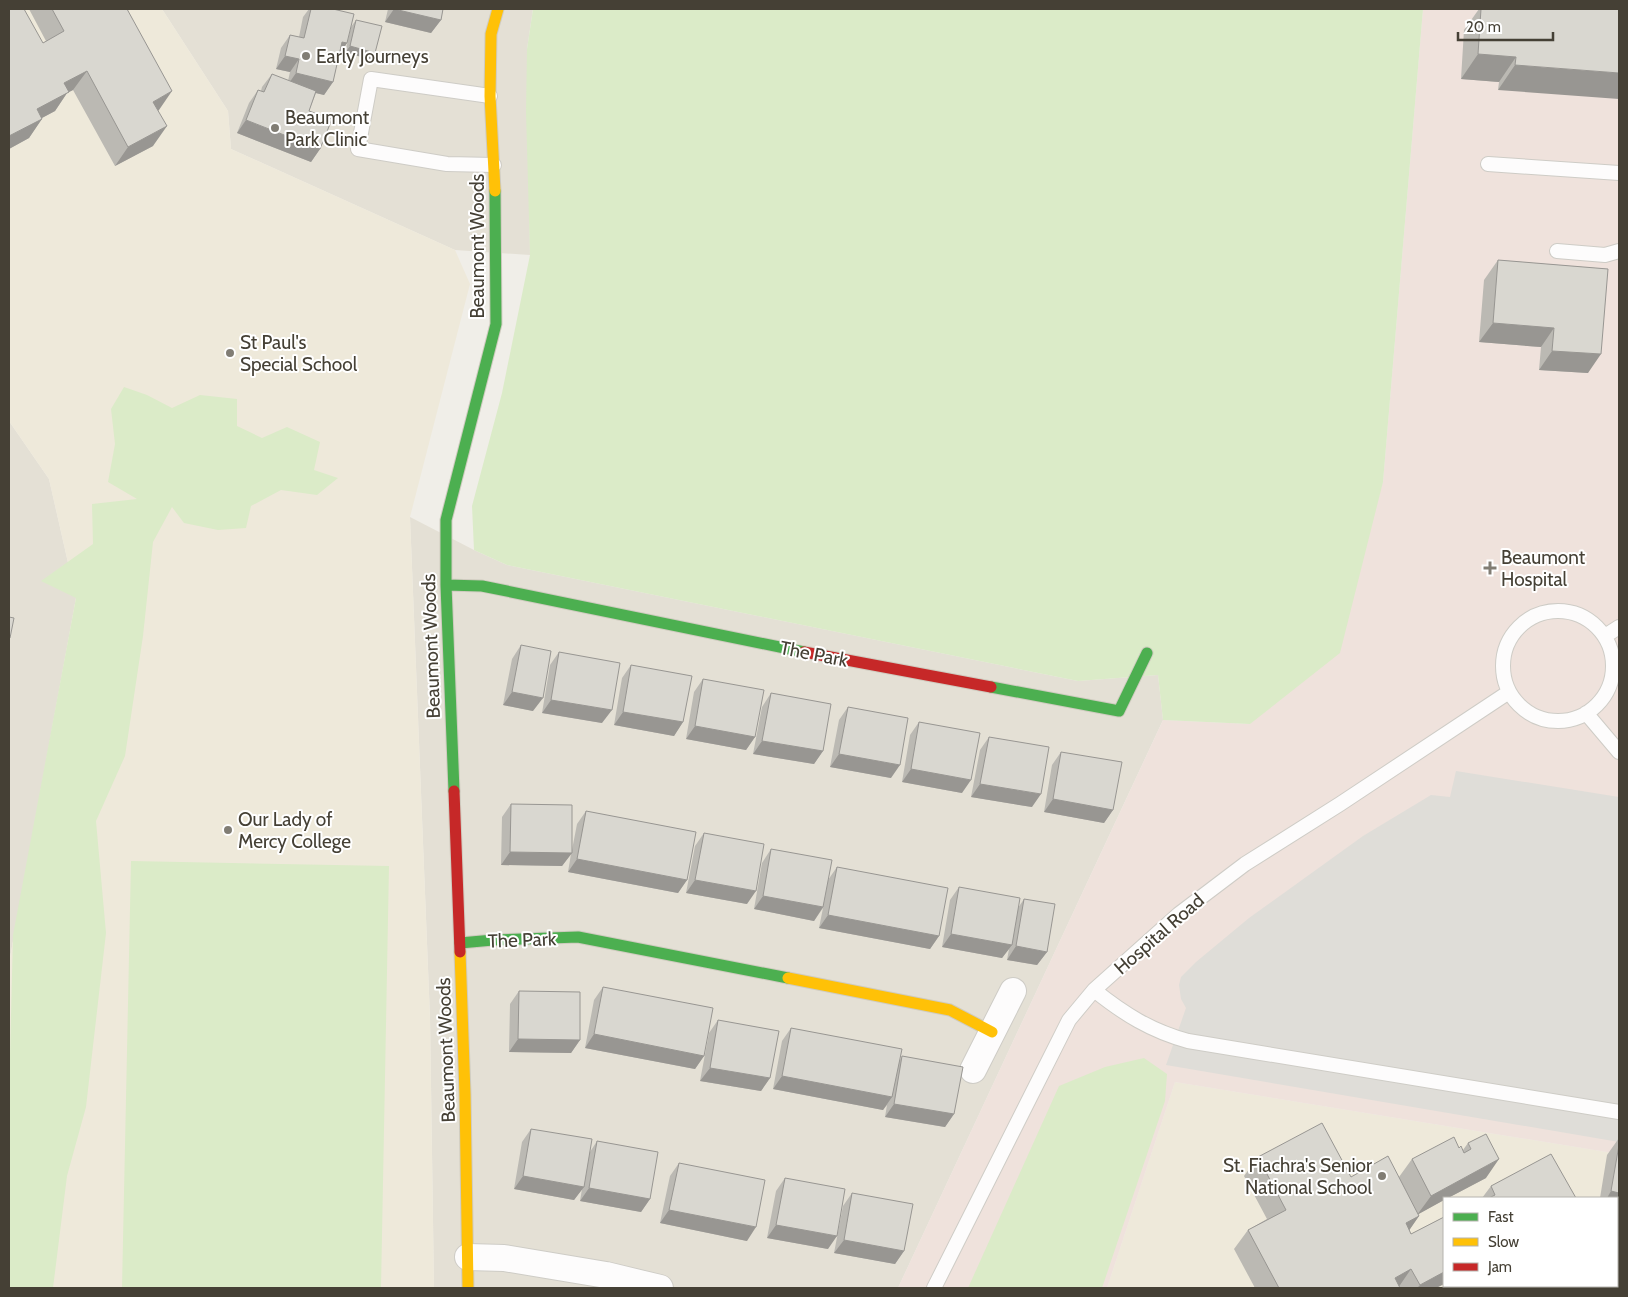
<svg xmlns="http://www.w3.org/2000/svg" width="1628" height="1297" font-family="Cabin,sans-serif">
<rect width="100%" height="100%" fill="#f0eee8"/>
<path fill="#e4e0d5" d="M162 9H533L527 49 530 255 455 250 231 149 228 111Z
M9 421 49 479 76 598 9 963Z
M410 517 474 550 507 565 1078 681 1158 675 1163 720 898 1288H434L430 1018Z"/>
<path fill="#eee9da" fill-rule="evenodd" d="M9 9H162L228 111 231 149 455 250 470 284 410 517 430 1018 434 1288H9V963L76 598 49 479 9 421Z
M1175 1082 1619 1154V1288H1107ZM1444 1198H1617V1286H1444Z"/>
<path fill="#efe2dc" d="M1423 9H1619V1154L1175 1082 1107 1288H898L1163 720 1250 724 1383 482Z"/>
<path fill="#dbebc8" d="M533 9H1423L1383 482 1340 653 1250 724 1163 720 1158 675 1078 681 507 565 474 550 472 506 502 393 530 255 526 112 527 49Z
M124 387 147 395 172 408 200 395 237 399V426L262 438 287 427 320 442 314 470 338 478 317 495 281 490 251 506 246 528 218 530 184 523 172 507 153 542 143 636 125 756 96 821 106 933 86 1107 67 1176 53 1288H9V1096L13 935 76 598 41 581 93 544 92 504 137 499 108 482 115 444 111 409Z
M131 861 389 866 381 1288H122Z
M1144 1058 1167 1074 1165 1101 1102 1288H968L1059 1086 1105 1067Z"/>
<path fill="#dfddd8" d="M1456 771 1619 797V1142L1166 1065 1186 1008 1181 999 1179 985 1181 977 1196 962 1249 918 1363 836 1431 795 1450 797Z"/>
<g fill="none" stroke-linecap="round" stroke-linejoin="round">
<g stroke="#ceccc6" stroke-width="16">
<path id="lane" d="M490 96 371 79 358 149 447 164 494 165
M1488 164 1619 173
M1557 251 1605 255 1619 251
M1503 666a55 55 0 1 1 110 0a55 55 0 1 1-110 0Z
M1605 636 1619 627
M1586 713 1619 752
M1094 990C1124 1014 1151 1031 1188 1041L1619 1112
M934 1288 1069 1020 1094 990 1179 914 1245 864 1340 804 1509 692"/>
</g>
<g stroke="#ceccc6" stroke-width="28">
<path id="street" d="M973 1070 1013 991
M468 1257 504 1258 606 1275 660 1288"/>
</g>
<g stroke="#cfcbbf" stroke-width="13">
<path id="fast" d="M446 585 482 586 804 652
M991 687 1119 711 1147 653
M454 791 446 585V520L496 324 495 191
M460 943 493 940 578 937 788 978"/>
</g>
<g stroke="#cfcbbf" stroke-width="13">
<path id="slow" d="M495 191 490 96 491 34 498 9
M460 952 465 1094 468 1288
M788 978 950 1010 992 1032"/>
</g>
<g stroke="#cfcbbf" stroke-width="13">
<path id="jam" d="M804 652 991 687
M454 791 460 952"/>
</g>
<use href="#lane" stroke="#fdfcfc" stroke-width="14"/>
<use href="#street" stroke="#fdfcfc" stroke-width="26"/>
<use href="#fast" stroke="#4caf50" stroke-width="11"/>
<use href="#slow" stroke="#ffc107" stroke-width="11"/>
<use href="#jam" stroke="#c62828" stroke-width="11"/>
</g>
<path fill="#bbb9b3" d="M9 9 43 43 46 41 29 9H127L159 110 158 111 153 146 115 166 73 90 67 93 55 111 42 118 29 138 9 149Z
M309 9H333L347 43 339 55 333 82 324 95 316 93 309 111 320 149 311 162 237 133 249 103 258 90 261 91 262 87 272 74 288 81 290 72 276 69 281 48 290 35 299 37 303 17Z
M388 9H443L441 20 431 33 385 22Z
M1479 9H1619L1498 90 1499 82 1461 79 1464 30Z
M356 20 375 53 371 59 345 53 351 27Z
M1498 260 1608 269 1588 373 1539 370 1541 347 1479 342 1484 280Z
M521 645 533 711 503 705 512 659Z
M559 652 602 723 542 713 550 665Z
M631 665 683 722 674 736 614 725 622 678Z
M703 679 755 737 746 750 686 739 694 692Z
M771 693 823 751 814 764 753 754 762 707Z
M848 707 891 778 830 767 839 720Z
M919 722 962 793 902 782 910 735Z
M989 737 1032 807 971 797 980 750Z
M1061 752 1113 810 1104 823 1044 812 1052 765Z
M511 804 572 850 577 824 586 811 687 880 678 893 568 872 571 854 562 866 501 865 502 817Z
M704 833 747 904 686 893 695 846Z
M771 849 828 880 837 867 939 936 930 949 819 928 823 908 814 921 754 909 762 863Z
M959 887 1018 908 1024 899 1047 952 1037 965 1007 960 1009 949 1002 958 942 947 950 900Z
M603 987 704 1056 695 1069 585 1048 594 1000Z
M519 991 580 1040 571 1053 509 1052 510 1004Z
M718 1020 770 1078 761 1091 700 1081 709 1033Z
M791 1028 900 1060 902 1056 954 1114 945 1127 885 1117 887 1105 883 1110 773 1089 782 1041Z
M531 1129 590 1152 597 1141 650 1199 641 1212 580 1201 582 1189 574 1200 514 1189 522 1142Z
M1619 1138V1288H1482L1484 1286H1617V1198H1600L1607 1155Z
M1468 1143 1486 1178 1448 1198H1444V1200L1418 1214 1419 1216 1409 1230 1411 1234 1444 1217V1284L1436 1288H1255L1234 1249 1248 1230 1267 1219 1244 1176 1258 1157 1351 1177H1399L1412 1159 1459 1148 1463 1150Z
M679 1163 747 1241 660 1223 670 1176Z
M785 1178 828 1249 767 1238 776 1191Z
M1491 1186 1576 1198H1482Z
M852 1193 904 1251 895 1264 834 1253 843 1206Z"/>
<path fill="#989692" d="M394 9 441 20 431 33 385 22Z
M342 42 347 43 338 57Z
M350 46 375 53 371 59 345 53Z
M1478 54 1516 57 1499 82 1461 79Z
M285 56 299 59 290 72 276 69Z
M1515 65 1619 73V99L1498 90Z
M87 71 73 90 67 93 55 111 23 128 37 109 64 83Z
M296 73 333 82 324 95 287 86Z
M172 91 159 110 140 121 153 102Z
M42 119 29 138 9 149V136Z
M246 120 320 149 311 162 237 133Z
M167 126 153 146 115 166 128 147Z
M1493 323 1554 328 1541 347 1479 342Z
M1552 351 1601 354 1588 373 1539 370Z
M512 692 543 698 533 711 503 705Z
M551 700 612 710 602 723 542 713Z
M623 712 683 722 674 736 614 725Z
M695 726 755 737 746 750 686 739Z
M762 741 823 751 814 764 753 754Z
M839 754 900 765 891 778 830 767Z
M911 769 971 780 962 793 902 782Z
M980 784 1041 794 1032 807 971 797Z
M1053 799 1113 810 1104 823 1044 812Z
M510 852 572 853 562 866 501 865Z
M577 859 687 880 678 893 568 872Z
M695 880 756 891 747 904 686 893Z
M763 896 823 907 814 921 754 909Z
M828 915 939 936 930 949 819 928Z
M951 934 1012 945 1002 958 942 947Z
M1016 946 1047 952 1037 965 1007 960Z
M594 1034 704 1056 695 1069 585 1048Z
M518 1039 580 1040 571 1053 509 1052Z
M710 1068 770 1078 761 1091 700 1081Z
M782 1076 892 1097 883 1110 773 1089Z
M894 1104 954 1114 945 1127 885 1117Z
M1499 1159 1486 1178 1448 1198H1444V1200L1417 1215 1431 1196Z
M523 1176 584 1187 574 1200 514 1189Z
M589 1188 650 1199 641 1212 580 1201Z
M1611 1191 1619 1193V1214H1617V1198H1607Z
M669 1210 756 1227 747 1241 660 1223Z
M1419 1216 1406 1235V1223Z
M776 1225 837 1236 828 1249 767 1238Z
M844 1240 904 1251 895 1264 834 1253Z
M1411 1269 1398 1288 1395 1278Z
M1444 1272V1284L1436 1288H1417L1420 1285Z
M1619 1281V1288H1610L1612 1286H1617V1282Z"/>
<path fill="#d9d7d0" stroke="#989692" d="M9 9H24L43 43 64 31 52 9H127L172 91 153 102 167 126 128 147 87 71 64 83 69 92 37 109 42 119 9 136Z
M311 9H333L354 14 347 43 342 42 333 82 296 73 299 59 285 56 290 35 304 38Z
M394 9H443L441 20Z
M1481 9H1619V73L1515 65 1516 57 1478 54Z
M356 20 382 26 375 53 350 46Z
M272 74 316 91 309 111 332 119 320 149 246 120 258 90 264 92Z
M1498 260 1608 269 1601 354 1552 351 1554 328 1493 323Z
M9 617 14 618 10 638 9 637Z
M521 645 551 651 543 698 512 692Z
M559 652 620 663 612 710 551 700Z
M631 665 692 676 683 722 623 712Z
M703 679 764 690 755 737 695 726Z
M771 693 831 704 823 751 762 741Z
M848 707 908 718 900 765 839 754Z
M919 722 980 733 971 780 911 769Z
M989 737 1049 747 1041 794 980 784Z
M1061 752 1122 762 1113 810 1053 799Z
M511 804 572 805V853L510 852Z
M586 811 696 832 687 880 577 859Z
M704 833 764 844 756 891 695 880Z
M771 849 832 860 823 907 763 896Z
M837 867 948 888 939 936 828 915Z
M959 887 1020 898 1012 945 951 934Z
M1024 899 1055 904 1047 952 1016 946Z
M603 987 713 1008 704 1056 594 1034Z
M519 991 580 992V1040L518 1039Z
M718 1020 779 1031 770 1078 710 1068Z
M791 1028 902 1049 892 1097 782 1076Z
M902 1056 963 1067 954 1114 894 1104Z
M1322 1123 1351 1177 1388 1156 1419 1216 1406 1223 1411 1234 1444 1217V1272L1420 1285 1411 1269 1395 1278 1400 1288H1279L1248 1230 1286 1210 1258 1157Z
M531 1129 592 1139 584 1187 523 1176Z
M1486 1134 1499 1159 1431 1196 1412 1159 1454 1137 1459 1148 1461 1146 1464 1153 1471 1149 1468 1143Z
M597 1141 658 1152 650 1199 589 1188Z
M1619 1145V1193L1611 1191Z
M1551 1154 1576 1198H1489L1495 1195 1491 1186Z
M679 1163 765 1180 756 1227 669 1210Z
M785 1178 845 1189 837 1236 776 1225Z
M852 1193 913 1204 904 1251 844 1240Z
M1619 1205V1281L1617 1282V1206Z
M1502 1286H1615L1616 1288H1503Z"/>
<g fill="#817d74" stroke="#fff" stroke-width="2">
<circle cx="306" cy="56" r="5"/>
<circle cx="275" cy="128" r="5"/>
<circle cx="230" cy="353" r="5"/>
<path d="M1487.5 560.5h5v5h5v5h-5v5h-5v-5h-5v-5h5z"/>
<circle cx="228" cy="830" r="5"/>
<circle cx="1382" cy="1176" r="5"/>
</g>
<g text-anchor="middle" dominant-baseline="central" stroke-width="4" stroke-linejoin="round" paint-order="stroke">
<g font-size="19" fill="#454035" stroke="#fff" text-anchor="start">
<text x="316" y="56">Early Journeys</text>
<text x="285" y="117">Beaumont<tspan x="285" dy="22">Park Clinic</tspan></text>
<text x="240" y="342">St Paul's<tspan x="240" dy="22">Special School</tspan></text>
<text x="1501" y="557">Beaumont<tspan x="1501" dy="22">Hospital</tspan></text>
<text x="238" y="819">Our Lady of<tspan x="238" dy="22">Mercy College</tspan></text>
<text x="1372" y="1165" text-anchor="end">St. Fiachra's Senior<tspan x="1372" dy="22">National School</tspan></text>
</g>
<g font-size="19" fill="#454035" stroke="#fff">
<text transform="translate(477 246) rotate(-90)">Beaumont Woods</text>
<text transform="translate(431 646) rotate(-92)">Beaumont Woods</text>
<text transform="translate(814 654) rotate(11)">The Park</text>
<text transform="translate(1159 934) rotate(-41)">Hospital Road</text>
<text transform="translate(522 940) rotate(-2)">The Park</text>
<text transform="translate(446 1050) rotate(-92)">Beaumont Woods</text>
</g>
</g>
<rect width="1628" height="1297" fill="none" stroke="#454035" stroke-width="20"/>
<rect x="1443" y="1197" width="175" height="90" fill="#ffffff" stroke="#b5b3ae"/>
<rect x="1453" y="1213" width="25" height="8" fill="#4caf50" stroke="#b5b3ae"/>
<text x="1488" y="1222" font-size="15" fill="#454035">Fast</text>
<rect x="1453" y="1238" width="25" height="8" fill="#ffc107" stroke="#b5b3ae"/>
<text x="1488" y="1247" font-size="15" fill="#454035">Slow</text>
<rect x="1453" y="1263" width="25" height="8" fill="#c62828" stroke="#b5b3ae"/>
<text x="1488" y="1272" font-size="15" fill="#454035">Jam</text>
<path d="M1458 32v8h95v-8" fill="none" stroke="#454035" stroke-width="2.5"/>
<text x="1466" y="32" font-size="15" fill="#454035" stroke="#ffffff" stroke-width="4" paint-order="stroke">20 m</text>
</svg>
